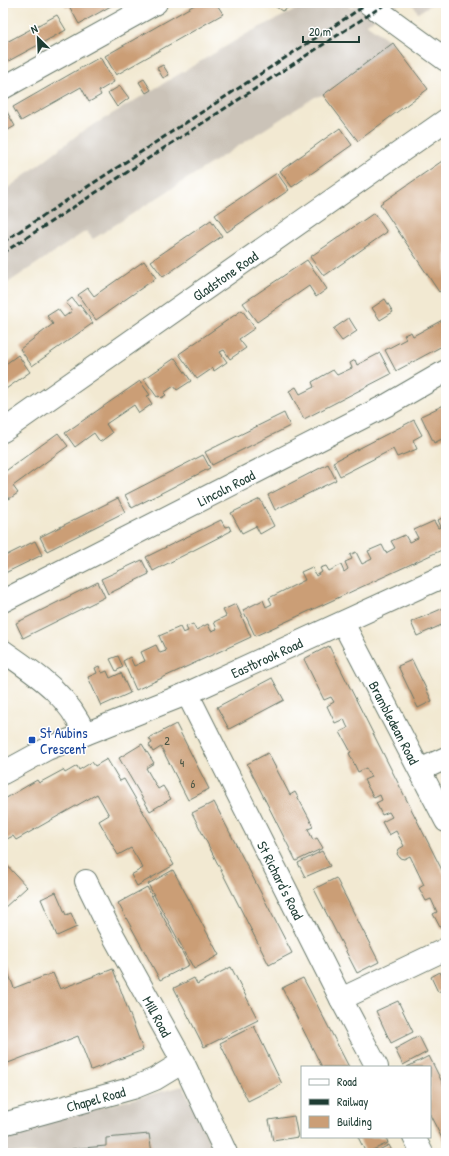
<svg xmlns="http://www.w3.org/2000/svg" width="449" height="1156" font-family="'Patrick Hand',sans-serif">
<rect width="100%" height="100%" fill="#fff"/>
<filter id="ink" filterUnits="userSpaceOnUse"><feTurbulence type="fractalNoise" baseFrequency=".025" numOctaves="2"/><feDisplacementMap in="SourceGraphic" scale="8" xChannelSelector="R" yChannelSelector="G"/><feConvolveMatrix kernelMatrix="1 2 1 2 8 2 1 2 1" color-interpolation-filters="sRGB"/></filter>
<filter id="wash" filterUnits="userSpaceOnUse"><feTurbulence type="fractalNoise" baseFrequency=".012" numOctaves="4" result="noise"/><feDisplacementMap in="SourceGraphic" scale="16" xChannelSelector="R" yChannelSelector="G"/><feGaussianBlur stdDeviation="0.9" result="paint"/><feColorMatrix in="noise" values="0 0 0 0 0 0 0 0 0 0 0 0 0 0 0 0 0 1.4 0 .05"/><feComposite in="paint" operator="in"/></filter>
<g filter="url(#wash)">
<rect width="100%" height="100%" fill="#f2e9d2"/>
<path fill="#cbc3b8" d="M324 3H344L351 8 359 3H402L366 24 393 43 323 95 315 97 93 239 86 231 3 286V192L80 133 250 32 306 5Z
M412 3H433L418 13Z
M183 1086 215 1153H3V1133Z"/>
<g id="blocks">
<path fill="#cb9e76" d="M64 3H116L79 24 69 6 66 8Z
M198 3H216L223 14 116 75 105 56Z
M270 3H297L282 11Z
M57 15 66 30 3 64V44Z
M393 43 428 89 358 141 323 95Z
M100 57 114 82 99 91 101 95 89 102 81 87 21 121 13 107Z
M163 65 169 75 163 78 157 68Z
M144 79 151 90 146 93 139 82Z
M120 86 129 98 117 107 108 93Z
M7 112 15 126 3 133V114Z
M340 128 352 145 292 187 280 171Z
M445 159 446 287 439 292 380 204Z
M277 173 289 190 227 232 215 215Z
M374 213 387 232 324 276 310 257Z
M211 220 222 236 163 277 151 261Z
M307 260 327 289 316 297 309 286 257 322 243 303Z
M144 261 156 278 96 320 78 295 88 288 94 296Z
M72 298 78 306 80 305 93 323 32 366 20 349 53 324 47 316 58 309 64 317 72 311 66 303Z
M385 299 393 312 380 320 372 308Z
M242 310 255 328 239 339 246 348 230 359 224 350 220 352 227 362 214 371 213 368 197 379 179 354Z
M349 318 357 331 342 341 333 329Z
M446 318V344L396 371 385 350 406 339 404 335 411 332 413 336Z
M380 353 391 374 304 419 289 391 296 387 300 394 314 387 312 382 333 370 337 375 352 368 350 363 355 360 357 365Z
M18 355 30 372 3 391V366Z
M175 358 191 381 177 390 174 386 164 393 166 395 161 398 159 396 157 397 144 379Z
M140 381 150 395 147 396 152 404 139 413 134 405 106 424 112 433 100 442 94 433 75 447 65 433Z
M446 404V437L434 443 421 416Z
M284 413 290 426 212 465 205 452Z
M414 420 422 435 413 440 417 449 397 457 393 449 340 476 333 462Z
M58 433 68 446 13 486 18 493 9 499 3 491V473Z
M203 455 210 468 132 508 125 495Z
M328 464 336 480 275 510 268 495Z
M118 498 125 512 47 551 40 537Z
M260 499 274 526 260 534 256 526 242 533 231 513Z
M446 516V548L255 636 243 610 263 600 266 607 272 604 269 598 305 580 301 572 312 567 316 576 322 572 320 568 326 566 329 571 341 565 344 572 348 569 345 562 352 559 350 555 356 552 362 564 372 559 368 551 382 545 386 553 395 548 391 541 405 535 409 542 418 538 414 530 434 521 438 528 441 527 438 520Z
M221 520 225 527 229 526 231 531 153 571 146 557Z
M35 541 42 555 3 574V557Z
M142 560 149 574 108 594 101 579Z
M98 582 105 597 23 638 16 623Z
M236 604 251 637 136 690 123 661 130 657 134 666 145 661 141 652 156 645 160 653 166 651 159 636 180 627 183 633 188 631 186 627 193 624 196 630 208 624 211 631 217 629 214 622 226 616 223 610Z
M446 607V623L417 636 411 622Z
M329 646 446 878V927L441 929 433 914 437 912 431 899 426 901 419 888 424 885 410 856 404 859 400 858 397 854 399 849 404 846 396 831 389 835 382 822 392 817 389 812 382 815 376 803 382 800 380 795 374 798 364 780 371 777 366 768 358 772 349 753 351 752 340 732 348 728 346 724 344 719 335 723 327 706 334 702 331 697 324 700 304 659Z
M118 656 123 667 116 671 110 659Z
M412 660 432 701 418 708 398 666Z
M99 666 102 673 107 671 110 678 121 673 130 693 101 706 88 677 97 673 95 668Z
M272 678 284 700 229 729 217 707Z
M176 724 209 789 188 800 161 747 153 752 149 745 152 743 149 738Z
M142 744 154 763 146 768 158 789 163 786 171 799 150 811 119 758Z
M268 753 290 795 295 792 309 818 313 827 308 829 313 840 317 838 323 848 296 861 247 764Z
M107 759 120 781 124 779 174 865 137 886 131 875 143 868 131 848 118 855 99 821 109 815 97 794 16 840 13 836 3 841V800L37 780 39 783 63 770 65 773 77 766 79 770 92 762 95 766Z
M214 802 292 953 269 965 192 813Z
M322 851 330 866 305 877 298 863Z
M3 861 27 887 3 909Z
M173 870 219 955 194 969 148 884Z
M336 878 379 962 357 973 314 889Z
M147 887 189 965 160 980 118 903Z
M56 892 66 915 71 913 77 927 57 936 41 899Z
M3 959 14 988 53 973 60 989 113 969 143 1050 91 1070 78 1036 3 1065Z
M231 967 258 1020 204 1047 174 988 194 978 197 984Z
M440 972 446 984V988L438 992 431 977Z
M303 978 310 991 349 1067H322L282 988Z
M398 1001 413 1032 391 1043 376 1011Z
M254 1026 282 1084 248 1101 220 1043Z
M419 1036 427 1052 403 1065 395 1049Z
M429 1056 446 1090V1146L430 1115V1067H407Z
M294 1116 298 1137 273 1141 269 1120Z
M149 1134 152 1153H72V1149L106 1146V1138Z
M358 1137H386L388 1143 366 1153Z
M389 1145 393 1153H373Z"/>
</g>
</g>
<g filter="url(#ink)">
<use href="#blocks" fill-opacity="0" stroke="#69796b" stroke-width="1"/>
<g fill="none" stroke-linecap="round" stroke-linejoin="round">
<g stroke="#69796b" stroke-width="24">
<g id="minor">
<path d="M3 88 156 3"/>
<path id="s1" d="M3 431 446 120"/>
<path id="s2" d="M3 601 389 404 446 371"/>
<path id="s3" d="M343 623 446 821"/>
<path d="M3 651C37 675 67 693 85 734"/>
<path id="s4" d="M186 694 192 703 341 999 377 1067"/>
<path d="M420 770 446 758"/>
<path id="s5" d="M3 773 47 749 186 694 446 575"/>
<path id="s6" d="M86 881 108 926 183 1062 226 1153"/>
<path d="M341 999 446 949"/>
<path id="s7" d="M3 1124 133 1088 155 1079 183 1062"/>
<path d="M414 1137 422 1153"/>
</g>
</g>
<g stroke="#69796b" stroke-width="24">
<path id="major" d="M368 3 446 60"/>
</g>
<use href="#minor" stroke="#fff" stroke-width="22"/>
<use href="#major" stroke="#fff" stroke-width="22"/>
<path stroke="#1f3d34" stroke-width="3" stroke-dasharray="6 3" stroke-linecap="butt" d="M3 242 369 3
M3 253 387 3"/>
</g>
</g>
<rect fill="#1a4fb4" stroke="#fff" stroke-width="1.5" x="28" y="736" width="8" height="8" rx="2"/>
<g text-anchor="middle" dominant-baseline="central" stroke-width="3" stroke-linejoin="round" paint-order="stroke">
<g font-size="12" fill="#4a5544">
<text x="167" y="740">2</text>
<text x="182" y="762">4</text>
<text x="193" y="783">6</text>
</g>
<g font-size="14" fill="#1f3d34" stroke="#fff">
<text stroke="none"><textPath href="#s1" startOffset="271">Gladstone Road</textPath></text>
<text stroke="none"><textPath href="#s2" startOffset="250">Lincoln Road</textPath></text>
<text stroke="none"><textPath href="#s5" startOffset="288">Eastbrook Road</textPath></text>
<text stroke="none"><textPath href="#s3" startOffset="112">Brambledean Road</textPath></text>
<text stroke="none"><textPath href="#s4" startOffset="209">St Richard's Road</textPath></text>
<text stroke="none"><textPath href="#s6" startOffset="153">Mill Road</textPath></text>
<text stroke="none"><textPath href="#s7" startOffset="96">Chapel Road</textPath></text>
</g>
<g font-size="14" fill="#164399" stroke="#fff" text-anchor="start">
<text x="40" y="732">St Aubins<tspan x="40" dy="16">Crescent</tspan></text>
</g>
</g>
<rect width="449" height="1156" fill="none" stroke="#fff" stroke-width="16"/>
<rect x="301" y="1066" width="130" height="72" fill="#ffffff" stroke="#a5b1ae"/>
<rect x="309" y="1079" width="20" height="6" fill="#ffffff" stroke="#a5b1ae"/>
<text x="337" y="1086" font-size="12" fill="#1f3d34">Road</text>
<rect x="309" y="1099" width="20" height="6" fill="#1f3d34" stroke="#a5b1ae"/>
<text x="337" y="1106" font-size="12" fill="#1f3d34">Railway</text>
<rect x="309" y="1116" width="20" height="12" fill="#cb9e76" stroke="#a5b1ae"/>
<text x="337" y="1126" font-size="12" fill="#1f3d34">Building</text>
<g transform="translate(38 38) rotate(336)" stroke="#ffffff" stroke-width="3" paint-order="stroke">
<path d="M0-3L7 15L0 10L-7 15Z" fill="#1f3d34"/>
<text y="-6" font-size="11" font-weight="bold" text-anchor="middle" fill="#1f3d34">N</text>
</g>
<path d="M303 36v6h56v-6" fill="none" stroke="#1f3d34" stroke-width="2"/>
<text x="309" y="36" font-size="12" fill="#1f3d34" stroke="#ffffff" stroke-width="3" paint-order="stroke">20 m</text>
</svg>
